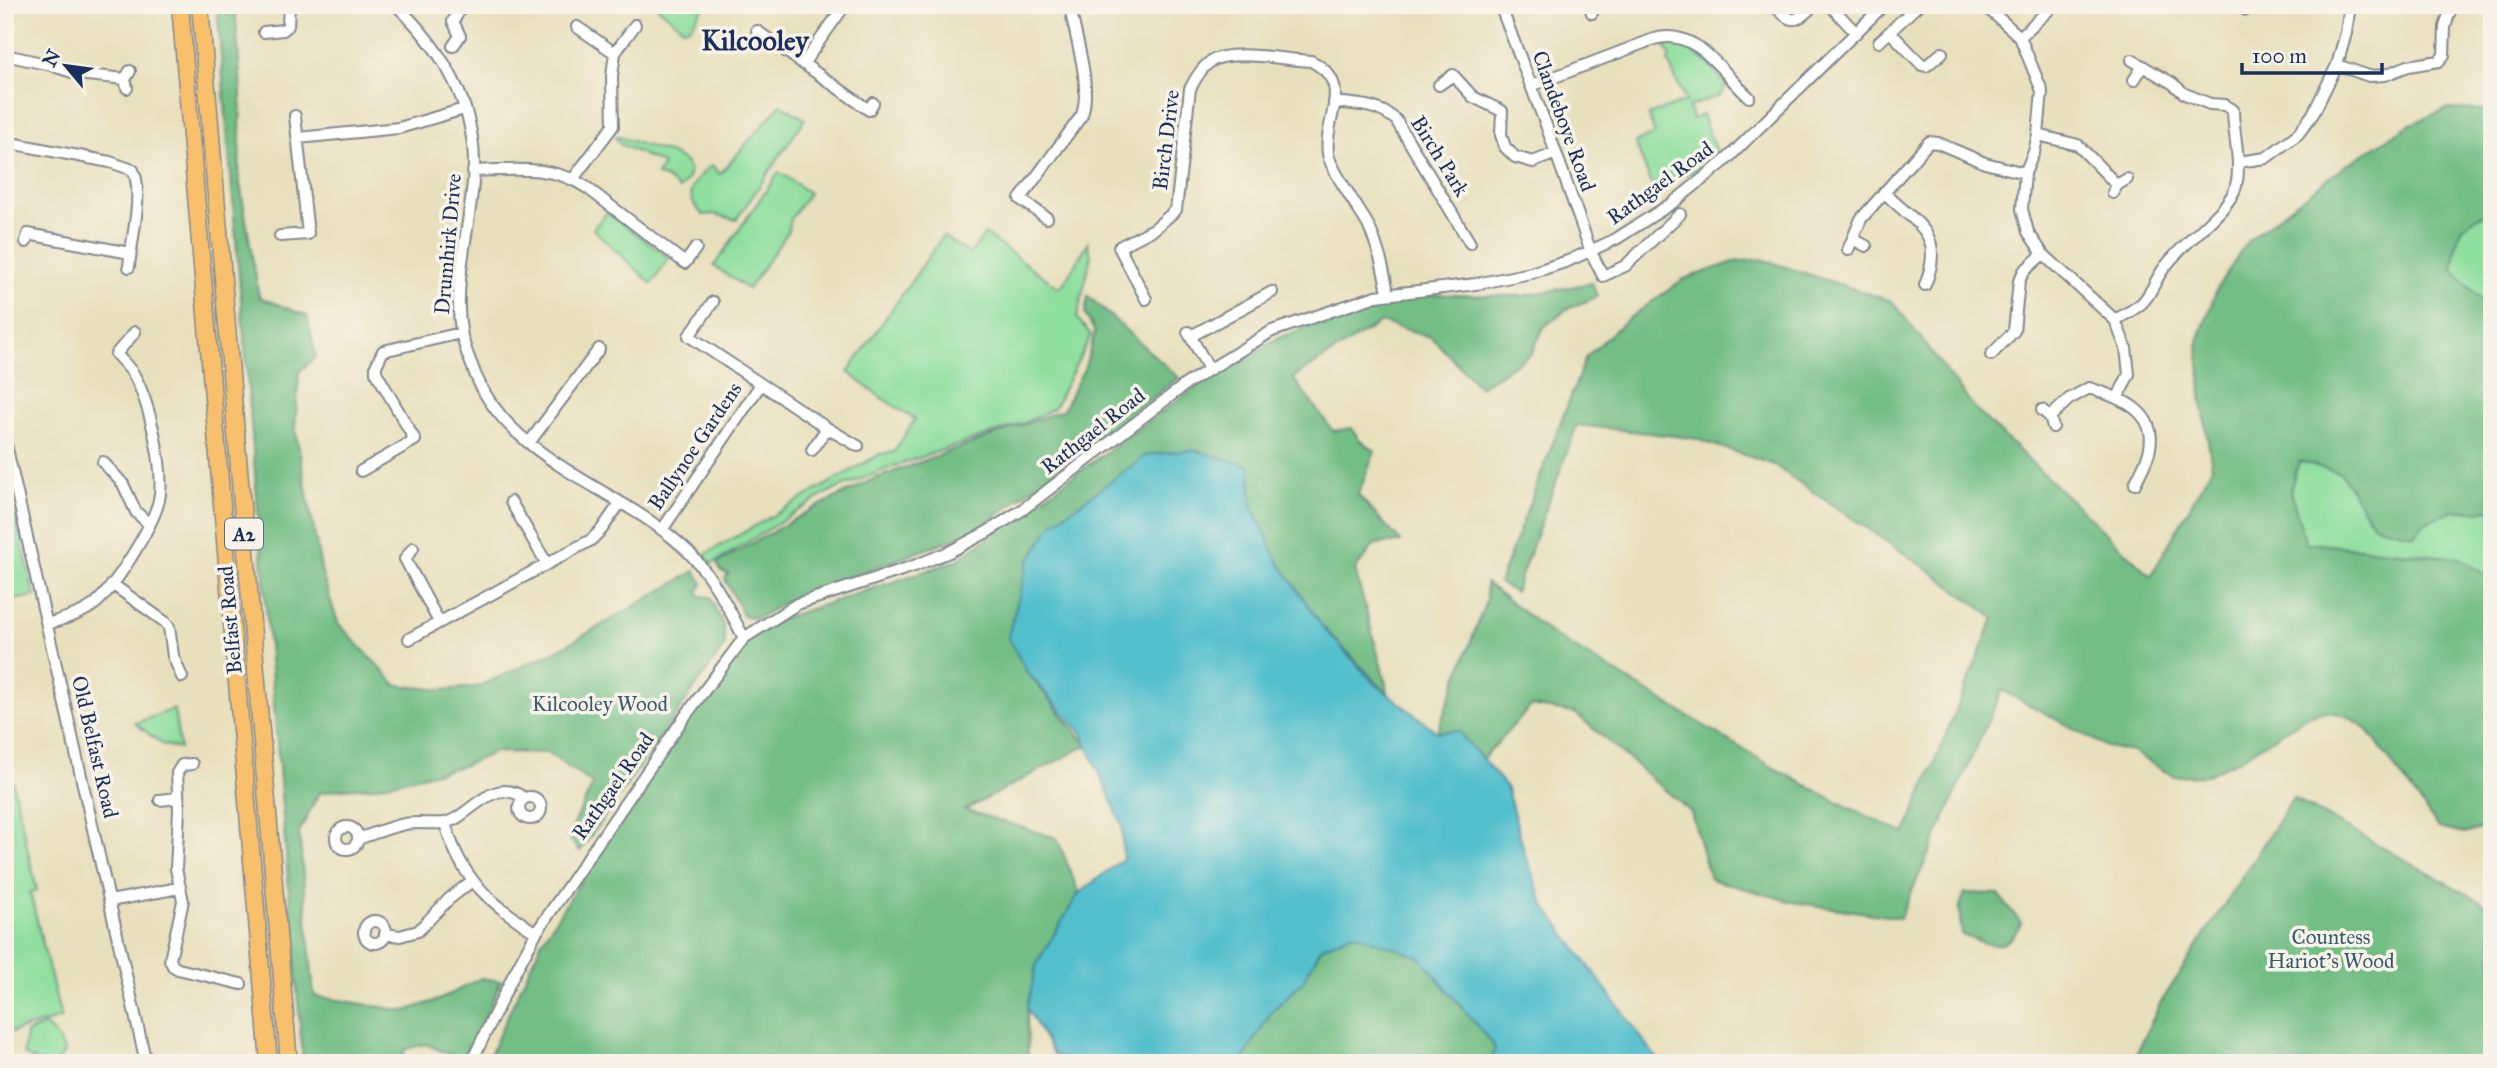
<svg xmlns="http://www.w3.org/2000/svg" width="2497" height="1068" font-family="'IM FELL Great Primer',serif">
<rect width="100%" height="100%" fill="#f7f3e8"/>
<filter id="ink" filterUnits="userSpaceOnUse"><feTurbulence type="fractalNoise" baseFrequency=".0143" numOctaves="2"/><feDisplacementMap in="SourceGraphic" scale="14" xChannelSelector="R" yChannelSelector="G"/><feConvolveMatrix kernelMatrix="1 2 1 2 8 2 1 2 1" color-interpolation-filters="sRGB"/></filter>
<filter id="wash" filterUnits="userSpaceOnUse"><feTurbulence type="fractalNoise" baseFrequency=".00686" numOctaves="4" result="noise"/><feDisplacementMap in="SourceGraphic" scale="28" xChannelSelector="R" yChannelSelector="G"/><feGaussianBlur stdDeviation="1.57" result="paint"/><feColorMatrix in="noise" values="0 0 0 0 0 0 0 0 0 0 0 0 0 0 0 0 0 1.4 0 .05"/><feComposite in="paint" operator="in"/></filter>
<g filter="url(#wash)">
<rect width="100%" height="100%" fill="#e8e0bc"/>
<path fill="#8fdf9e" stroke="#55877e" stroke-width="2" d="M655 5H705L690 27 684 29Z
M1668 44C1690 44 1716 68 1726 87L1719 96 1688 107 1693 119 1702 115 1717 154 1703 167 1653 188 1635 142 1655 134 1648 115 1686 101 1668 62 1670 56 1665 47Z
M781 104 805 119 736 220 715 214 703 215C681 195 693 180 712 165L720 174Z
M615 136C625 138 636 143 647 146 667 152 709 162 679 189L667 179 657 175 663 164 620 144Z
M779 172 809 193 792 217 787 233 748 289 714 266Z
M607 212 669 258 652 284 593 229Z
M2492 213V311L2453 271C2457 237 2454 221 2492 213Z
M985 234 1058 287 1062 286 1088 243 1091 256 1077 318 1091 335 1054 408 1024 423 894 466 829 492 712 564 704 555 880 454 894 452 915 419 883 399 848 372 943 236 970 254Z
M2299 461 2341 473 2373 525 2426 521 2454 511 2492 510V579L2459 558 2306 543 2290 491Z
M5 501 13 505 35 596 12 600 10 592 5 591Z
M174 709 180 749 162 744 135 723Z
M12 780 37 891 30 892 61 1018 5 1034V782Z
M45 1025 55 1035 65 1052 55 1063H39L23 1054 26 1033Z"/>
<path fill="#73be85" stroke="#477672" stroke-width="2" d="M217 5H235L241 91 239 178 259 297 307 316 316 357 299 372 295 428 322 574 338 623 396 685 442 690 477 687 558 650 695 571 703 584 698 592 700 596 710 597 723 625 725 645 580 851 568 837 593 784 548 753 495 752 463 766 374 787 340 789 319 793 299 832 314 996 405 1011 441 999 481 978 501 981 466 1062 426 1044 406 1049 399 1063H303Z
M2447 109 2492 110V213C2456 221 2457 238 2453 270L2492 311V510L2454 511 2426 521 2414 535 2373 525 2341 473 2299 461 2290 491 2306 543 2459 558 2492 579V825L2464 834 2439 828 2367 729C2349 715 2333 708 2310 715L2236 761 2207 775 2173 776 2133 752 2107 747 2002 690 1900 918 1793 902 1710 879 1691 812 1575 713 1531 706 1482 760 1458 731 1437 732 1486 601V583L1550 633 1776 769 1837 802 1905 834 1994 618 1936 575 1772 464 1693 438 1577 425 1515 592 1499 583 1586 357 1624 322 1684 279 1734 262 1761 259 1892 301 1977 411 2151 576 2212 467 2201 395 2198 341 2218 287 2247 242 2287 210 2346 165 2411 124Z
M1592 283 1597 297 1567 309 1544 327 1531 354 1480 387 1431 337 1381 322 1293 378 1333 431 1352 428 1359 440 1375 451 1358 495 1401 542 1375 544 1355 570 1389 695 1322 626 1275 556 1252 505 1027 672 1087 745 965 810 1057 838 1079 893 1037 963 1027 1008 1028 1063H486L543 939 687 720 744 643 781 619 956 561 1189 392 1278 338 1398 294 1523 296Z
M1088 296 1179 378 977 530 787 601 756 619 743 615 725 579 728 574 721 571 717 563 811 510 874 479 1063 410 1085 367 1095 332 1085 314Z
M2293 798 2492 908V1063H2132L2160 1004Z
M1965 893 1998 894 2021 923C2006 955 1989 945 1962 935L1959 909Z
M1353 933 1420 957 1495 1047 1491 1063H1241L1271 1012 1303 981 1321 948Z"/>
<path fill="#53bfcc" stroke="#377795" stroke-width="2" d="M1194 450 1250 466 1252 505 1278 561 1322 626 1373 682 1437 732 1458 731 1506 786 1525 854 1544 905 1660 1063H1491L1495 1047 1420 957 1353 933 1321 948 1303 981 1271 1012 1241 1063H1075L1054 1055 1027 1008 1037 963 1079 893 1123 859 1122 825 1082 733 1027 672 1008 637 1028 562 1053 523 1147 455Z"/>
</g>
<g filter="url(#ink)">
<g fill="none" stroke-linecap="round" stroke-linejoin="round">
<g stroke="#82888d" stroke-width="14">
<path id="minor" d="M396 5C440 47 473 100 474 162 474 217 452 277 461 331 463 346 471 362 476 376 512 461 618 488 682 546 710 571 727 605 744 638
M1500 5 1546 125 1591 252 1603 276 1625 266 1680 214
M1590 5 1592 13
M1774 5C1793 25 1795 23 1814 5
M1830 5 1856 33
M1984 5 2020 37 2042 91 2038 135 2034 152 2025 173 2022 209 2028 232 2043 254 2115 320 2126 348 2129 374 2118 397
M2245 5 2246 10
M577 27 615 53
M5 31 10 5
M757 31 869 110 873 103
M264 32 283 30 288 26 289 5
M1890 32 1922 65 1926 66 1942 53
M2020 37 2054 5
M1879 42 1918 5
M453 46 460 36 453 21 463 5
M5 55 51 65 78 74 125 79
M803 64 845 5
M2337 65 2369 76 2385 75 2408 66 2439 61 2444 55 2445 27 2452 5
M2134 80 2143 66
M1439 85 1453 75 1473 97 1502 111 1501 135 1505 147 1515 157 1533 162 1556 153
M1531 86 1654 39C1697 27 1721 72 1749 97
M127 88 125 79 130 71
M1334 102C1358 105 1377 104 1396 120L1470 243
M2038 135 2078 145 2117 185
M298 138 399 128 464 109
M5 142 110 162 133 170C144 192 131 241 129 267
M2238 162 2266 158 2298 134 2313 114 2337 65 2346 33 2350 5
M473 171C514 170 550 164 586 187L685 263 696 248
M573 179 613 126 612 76 615 53 635 25
M1884 192C1917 226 1946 232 1925 285
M2113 193 2117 185 2127 179
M1047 218 1020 199 1082 115C1092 81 1075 40 1070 5
M280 236 308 234 295 116
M1853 239 1866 246
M26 242 28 234 130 253
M1848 250 1861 219 1929 142 1938 143 1985 163 2025 173
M1146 299 1119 247 1154 229 1176 210 1190 89C1195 79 1201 68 1210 62 1230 48 1286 60 1311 61 1356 84 1323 118 1328 154 1330 168 1359 209 1368 225 1378 246 1384 270 1388 293
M713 302 689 336 827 428 858 446
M2115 320C2124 315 2134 310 2142 303 2151 294 2155 281 2162 271 2180 243 2228 214 2236 186 2242 162 2233 134 2233 110L2225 105 2210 104 2185 94 2172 83 2132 60
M1188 332 1209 369
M1191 336 1272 292
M1991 355 2014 331 2019 281 2024 271 2043 254
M2042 410 2050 417 2053 427
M2050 417 2069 399 2089 388C2118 397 2157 410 2150 448 2148 460 2140 473 2135 484
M5 440 146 1063
M529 443 599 349
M812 450 827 428
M103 462 123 484 136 512 149 524
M361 471 415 440 376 372V366L383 351 461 333
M511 502 547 564
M662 530 761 384
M413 548 405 559 439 622
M112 584 165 622 169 627 173 656 182 677
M47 624C63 619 83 614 96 603 116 585 150 530 158 504 167 473 149 402 134 375 129 367 122 361 116 354L135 332
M409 639 591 540 602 529 620 503
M192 764 182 765 177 773 179 810 176 869 183 901 170 960 173 966 178 969 241 984
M519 808a11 11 0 1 1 22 0a11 11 0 1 1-22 0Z
M160 800 177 798
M445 823C462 882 488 900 536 933
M336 838a11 11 0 1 1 22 0a11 11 0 1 1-22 0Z
M358 839C373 834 389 827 405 824 417 822 430 824 443 823 469 820 491 774 524 798
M110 901 179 888
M364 932a11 11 0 1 1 22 0a11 11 0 1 1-22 0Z
M385 934 400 936 418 931 449 899 472 881
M471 1063 514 974 536 933 683 719 744 638 797 604 914 566 949 552 987 532 1022 510 1186 384 1272 331 1376 296 1476 284 1531 273 1568 261 1616 239 1674 202 1726 160 1884 5"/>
</g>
<g stroke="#82888d" stroke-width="19">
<path id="highway" d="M180 5 269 1063
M200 5 289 1063"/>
</g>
<use href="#minor" stroke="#fff" stroke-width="10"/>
<use href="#highway" stroke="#f8bf6c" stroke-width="16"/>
</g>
</g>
<g text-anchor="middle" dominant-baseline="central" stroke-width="7" stroke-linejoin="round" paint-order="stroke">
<rect fill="#f7f3e8" stroke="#5d6a87" stroke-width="2" x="225" y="518.5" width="38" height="31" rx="5"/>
<g font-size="19" font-weight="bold" fill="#1b2f5e">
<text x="244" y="534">A2</text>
</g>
<g font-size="21" fill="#1b2f5e" stroke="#f7f3e8">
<text transform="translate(1564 121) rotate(70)">Clandeboye Road</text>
<text transform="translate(1166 140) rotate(-83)">Birch Drive</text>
<text transform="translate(1440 156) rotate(58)">Birch Park</text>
<text transform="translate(1660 183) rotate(-36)">Rathgael Road</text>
<text transform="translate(448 244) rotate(-85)">Drumhirk Drive</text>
<text transform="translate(1093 431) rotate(-38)">Rathgael Road</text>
<text transform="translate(695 446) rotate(-56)">Ballynoe Gardens</text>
<text transform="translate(230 620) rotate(-95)">Belfast Road</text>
<text transform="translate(95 747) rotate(77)">Old Belfast Road</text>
<text transform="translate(613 786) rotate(-55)">Rathgael Road</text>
</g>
<g font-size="21" fill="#385b6e" stroke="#f7f3e8">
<text x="600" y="704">Kilcooley Wood</text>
<text x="2331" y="937">Countess<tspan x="2331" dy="24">Hariot's Wood</tspan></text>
</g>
<g font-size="28" font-weight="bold" fill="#1b2f5e" stroke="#f7f3e8">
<text x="755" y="40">Kilcooley</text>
</g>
</g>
<rect width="2497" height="1068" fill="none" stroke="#f7f3e8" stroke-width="28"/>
<g transform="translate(66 66) rotate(299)" stroke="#f7f3e8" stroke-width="5" paint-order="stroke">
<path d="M0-5L12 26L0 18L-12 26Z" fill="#1b2f5e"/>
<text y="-10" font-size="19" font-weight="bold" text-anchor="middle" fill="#1b2f5e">N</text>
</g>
<path d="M2242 63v10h140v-10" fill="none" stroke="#1b2f5e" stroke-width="3.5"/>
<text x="2252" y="63" font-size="21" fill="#1b2f5e" stroke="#f7f3e8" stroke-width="5" paint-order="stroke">100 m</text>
</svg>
